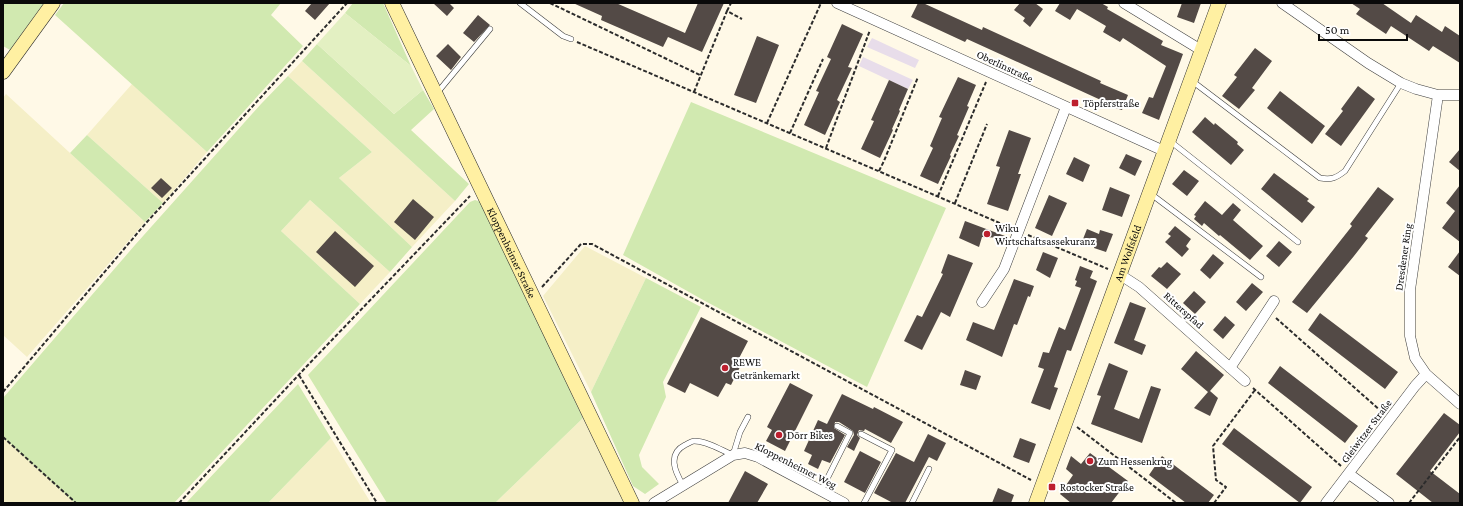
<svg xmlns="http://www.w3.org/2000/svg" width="1463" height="506" font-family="'Crimson Pro',serif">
<rect width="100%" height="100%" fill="#fff9e7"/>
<path fill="#e8ddea" d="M872 38 919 60 915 68 867 47Z
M863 57 913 80 908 89 859 66Z"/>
<path fill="#f5efc7" d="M302 61 455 201 412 247 339 178 372 152 288 76Z
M132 84 207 152 163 203 87 135Z
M6 94 145 222 27 357 3 335V98Z
M310 200 390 272 360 304 281 231Z
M585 246 646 278 591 392 543 296Z
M583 418 625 503H495Z
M3 437 75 503H3Z
M331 438 371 503H268Z"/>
<path fill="#d1e9b0" d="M3 3H44L10 50 3 46Z
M64 3H281L271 15 303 46 207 152 55 15Z
M353 3H383L411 66 345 13Z
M317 44 394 114 423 90 434 109 411 130 469 184 455 201 302 61Z
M288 76 372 152 339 178 412 247 390 272 310 200 281 231 360 304 174 503H75L3 437V398L135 245 261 104Z
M691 102 946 208 867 387 705 301 623 255Z
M87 135 163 203 145 222 70 153Z
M475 200 481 202 583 418 495 503H387L308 375 470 202Z
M646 278 701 307 663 382 666 397 639 455 642 467 659 484 645 494 633 486 591 392Z
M298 384 331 438 268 503H186Z"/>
<path fill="#e3f0c2" d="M345 13 411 66 423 90 394 114 317 44Z"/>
<path fill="#534a46" d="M312 3H330L315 20 305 11Z
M433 3H449L454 8 447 16Z
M573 3H616L685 33 698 3H724L702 52 668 37 663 47 601 20 602 16Z
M918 3H923L982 30 983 27 1101 81 1100 83 1128 95 1122 110 1102 104 1103 101 967 39 965 42 911 17Z
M1020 3H1035L1043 9 1030 27 1023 21 1025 18 1014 10Z
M1060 3H1101L1108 7 1107 9 1163 41 1161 45 1183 54 1159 120 1142 113 1149 97 1153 98 1166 66 1123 38 1120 42 1103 32 1106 26 1077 9 1070 20 1055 11Z
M1182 3H1201L1194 23 1177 17Z
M1351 3H1382L1411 23 1416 15 1442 32 1445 26 1460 36V63L1433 46 1429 51 1391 26 1386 34 1356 14 1360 9Z
M478 15 490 25 474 42 463 33Z
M842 24 863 34 848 67 852 68 837 100 840 102 825 135 804 125 819 92 816 91 831 59 827 57Z
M757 36 779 45 756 103 734 95Z
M448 44 461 57 451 70 436 56Z
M1255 48 1272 61 1252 88 1255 90 1239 109 1222 96 1237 77 1234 75Z
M958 77 976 85 967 106 969 107 957 135 959 136 950 155 951 156 938 184 920 176 933 148 930 146 942 118 939 117Z
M889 80 908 89 899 110 900 111 892 129 893 130 880 158 861 149 874 121 871 120Z
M1358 86 1375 99 1341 146 1325 134 1343 111 1341 109Z
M1280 91 1325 126 1312 144 1267 108Z
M1205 117 1214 125 1215 123 1238 142 1237 144 1244 150 1231 165 1192 132Z
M1009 130 1031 138 1018 174H1021L1008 211 987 204 1000 167 996 166Z
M1460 149V171L1449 162Z
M1126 154 1142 161 1135 176 1119 168Z
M1074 157 1090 165 1083 182 1066 174Z
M1184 170 1199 181 1187 196 1172 184Z
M1274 173 1309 199 1307 201 1315 207 1302 223 1261 189Z
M161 178 172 188 162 198 151 188Z
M1460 185V242L1442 228 1455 211 1446 203Z
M1110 187 1130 195 1122 217 1102 210Z
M1378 187 1394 199 1365 236 1368 238 1354 256 1307 313 1292 302 1352 226 1350 224Z
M1049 195 1067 203 1052 236 1035 228Z
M413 199 434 217 415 240 394 222Z
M1205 201 1222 215 1233 203 1241 210 1233 220 1263 246 1250 260 1220 235 1219 236 1204 223 1202 226 1194 219 1196 216 1194 215Z
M965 221 1005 236 1004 238 982 237 979 247 959 238Z
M1175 226 1191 239 1186 246 1189 249 1182 257 1165 242 1171 236 1168 234Z
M1087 229 1099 234 1100 230 1113 234 1106 252 1094 248 1095 244 1083 239Z
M335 231 374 266 355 287 316 252Z
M1279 241 1292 252 1279 267 1266 256Z
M1460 251V276L1448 267Z
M1043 252 1058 258 1050 278 1036 270Z
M948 254 973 263 950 317 941 312 922 350 904 341 917 315 922 317 943 274 941 273Z
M1213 254 1224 263 1210 279 1200 270Z
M1167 262 1181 274 1167 289 1151 276 1159 267 1161 268Z
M1080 266 1093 271 1090 278 1097 281 1071 351 1067 350 1054 387 1058 388 1050 410 1031 403 1044 369 1038 367 1043 352 1049 353 1059 327 1065 330 1081 288 1075 286 1077 281 1075 280Z
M1014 279 1034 286 1030 297 1028 296 1017 325 1014 324 1002 357 966 340 973 322 994 330Z
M1252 283 1263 292 1246 311 1236 302Z
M1194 291 1206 302 1195 314 1183 303Z
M1130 302 1146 308 1134 340 1146 345 1142 355 1114 343Z
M1320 313 1398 372 1385 389 1308 330Z
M1225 316 1235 325 1223 339 1213 330Z
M701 317 748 341 736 364 740 367 731 385 726 383 718 397 690 383 685 393 667 384Z
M1196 351 1224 375 1210 391 1218 398 1210 416 1194 408 1208 392 1181 369Z
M1109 363 1128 371 1114 409 1139 419 1151 386 1161 389 1142 443 1091 424 1101 396 1097 395Z
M1280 366 1358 426 1345 443 1268 383Z
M965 370 981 376 976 390 960 385Z
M790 383 813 395 785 451 766 441 772 430 767 427Z
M842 394 873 409 874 407 903 422 891 443 865 429 864 431 859 430 857 435 860 438 854 451 847 447 854 435 853 431 839 422H835L834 428 845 435 830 463 822 460 818 469 808 464 812 455 804 451 818 420 827 424Z
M1444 413 1460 425V432L1430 471 1460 494V503H1433L1396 474Z
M1234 428 1312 487 1300 503 1222 444Z
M928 434 946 443 937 461 929 457 905 503H893L874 493 896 453 914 462Z
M1020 438 1036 444 1029 463 1013 457Z
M860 451 881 462 865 493 844 482Z
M1090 453 1128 481 1111 503H1071L1060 494 1073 475 1066 469 1071 456 1081 464Z
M1162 456 1214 495 1208 503H1186L1149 475Z
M745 471 768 484 757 503H728Z
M998 488 1014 495 1011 503H992Z"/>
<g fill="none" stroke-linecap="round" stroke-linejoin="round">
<g stroke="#3d3d3d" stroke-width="6">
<path id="lane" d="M520 3 563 36 571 39
M1192 81 1320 178C1332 180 1336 178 1345 171L1401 83
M437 93 490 29
M1170 141 1298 242
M1151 194 1261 277
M861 434 892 450 864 503
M683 485C675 472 667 454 685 445 688 444 691 441 694 441 707 441 721 450 733 455L740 432 748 417
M821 491 850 433 837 426
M912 503 929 469"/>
</g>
<g stroke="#3d3d3d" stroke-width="11">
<path id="street" d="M837 3 1164 151
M1124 3 1201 50
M1282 3 1368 63 1401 83 1416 89 1438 95H1460
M1438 95 1410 290V336L1415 358 1426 374 1460 404
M1119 274 1139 287 1245 381
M982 302 1004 269 1066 107
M1230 368 1274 301
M1349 474 1389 503
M654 503 733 455 745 453 758 457 844 503
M1326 503 1415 386 1426 374"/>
</g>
<g stroke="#2c2c2c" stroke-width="15">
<g id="secondary">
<path id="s1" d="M392 3 632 503"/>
<path d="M3 72 53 3"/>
<path id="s2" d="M1036 503 1219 3"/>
</g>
</g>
<path stroke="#2c2c2c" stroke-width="2" stroke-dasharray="4 2" stroke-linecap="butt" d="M550 3 700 75
M727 11 731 3
M577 42 1009 227
M694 92 727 11 742 19
M767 123 821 3
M790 133 823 59
M826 148 870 30
M879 171 884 161 918 77
M938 196 986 82
M955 203 987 124
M1028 235 1108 269
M542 287 581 244H592L1031 480
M1276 318 1382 412
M299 375 377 503
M1253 388 1341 466
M3 392 146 223 347 3
M1077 427 1176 503
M3 437 76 503
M179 503 307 366 470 196
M1214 503 1226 487 1216 480 1213 446 1255 390
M1409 503 1460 437"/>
<use href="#lane" stroke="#fff" stroke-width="5"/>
<use href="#street" stroke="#fff" stroke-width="10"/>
<use href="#secondary" stroke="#fff0a2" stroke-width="14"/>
</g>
<g fill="#bd1f2e" stroke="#fff" stroke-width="1.5">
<rect x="1071" y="99" width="8" height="8" rx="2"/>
<circle cx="987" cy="234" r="4"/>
<circle cx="725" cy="368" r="4"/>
<circle cx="779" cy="435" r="4"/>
<circle cx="1090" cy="461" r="4"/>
<rect x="1048" y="483" width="8" height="8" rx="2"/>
</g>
<g text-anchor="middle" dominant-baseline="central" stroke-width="4" stroke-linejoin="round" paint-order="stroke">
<g font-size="11" fill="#0a0a0a" stroke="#fff">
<text transform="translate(1005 66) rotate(25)">Oberlinstraße</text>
<text stroke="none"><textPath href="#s1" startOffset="277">Kloppenheimer Straße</textPath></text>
<text stroke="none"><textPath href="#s2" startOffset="266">Am Wolfsfeld</textPath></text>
<text transform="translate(1403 257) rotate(-82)">Dresdener Ring</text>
<text transform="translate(1184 310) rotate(42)">Ritterspfad</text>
<text transform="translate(1366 431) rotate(-53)">Gleiwitzer Straße</text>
<text transform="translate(796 465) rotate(27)">Kloppenheimer Weg</text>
</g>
<g font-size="11" fill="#0a0a0a" stroke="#fff" text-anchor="start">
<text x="1083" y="103">Töpferstraße</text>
<text x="995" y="228">Wiku<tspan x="995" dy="13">Wirtschaftsassekuranz</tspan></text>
<text x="733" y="362">REWE<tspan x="733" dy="13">Getränkemarkt</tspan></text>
<text x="787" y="435">Dörr Bikes</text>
<text x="1098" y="461">Zum Hessenkrug</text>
<text x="1060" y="487">Rostocker Straße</text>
</g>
</g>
<rect width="1463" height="506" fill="none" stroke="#0a0a0a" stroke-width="8"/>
<path d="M1319 34v6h88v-6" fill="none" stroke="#0a0a0a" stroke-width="2"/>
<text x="1325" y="34" font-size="12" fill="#0a0a0a" stroke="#ffffff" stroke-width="3" paint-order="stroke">50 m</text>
</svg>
